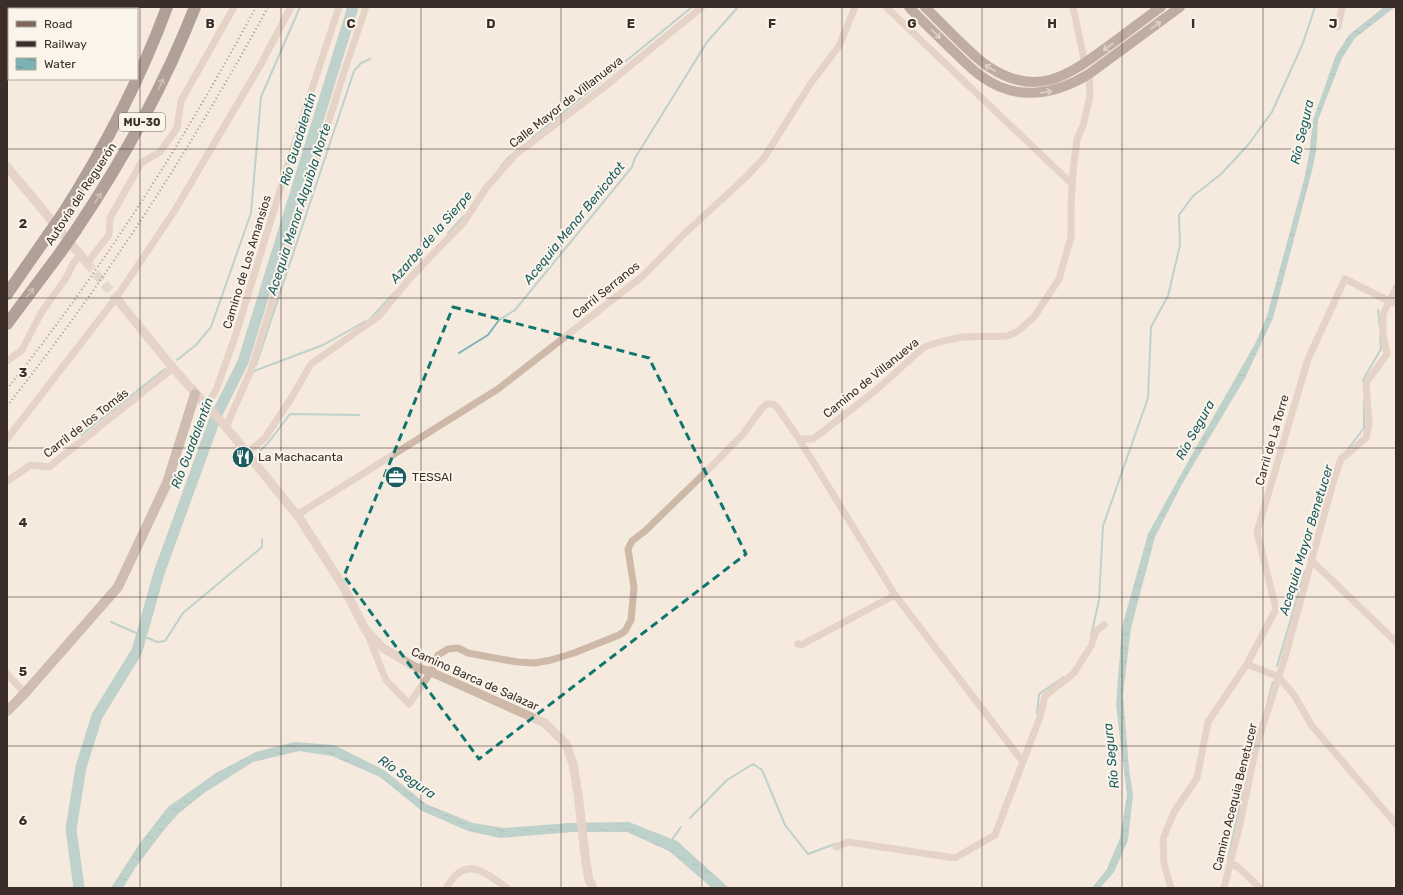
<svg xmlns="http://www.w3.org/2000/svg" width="1403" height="895" font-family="Rubik,sans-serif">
<defs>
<pattern id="water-ripples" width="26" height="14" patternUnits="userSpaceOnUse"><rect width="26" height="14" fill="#7bb3b4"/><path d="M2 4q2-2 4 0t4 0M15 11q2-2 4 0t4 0" fill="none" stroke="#669292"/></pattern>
</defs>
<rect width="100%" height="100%" fill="#f5eade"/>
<path fill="url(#water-ripples)" d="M1384 7H1395L1355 38 1342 58 1318 120 1316 151 1312 171 1273 318 1245 378 1182 484 1155 537 1131 628 1123 695 1129 768 1133 795 1128 840 1114 872 1100 888H1092L1107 869 1120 838 1127 795 1116 705 1122 627 1148 534 1190 458 1256 342 1267 316 1304 180 1309 155 1313 120 1336 55 1349 35Z
M294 742 334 745 384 770 426 804 473 823 504 828 570 823 629 822 677 841 729 888H712L669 851 627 832H573L500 838 468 831 422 811 380 777 332 756 299 751 253 762 204 793 178 814 164 830 135 868 123 888H111L140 843 168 807 216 773 256 752Z"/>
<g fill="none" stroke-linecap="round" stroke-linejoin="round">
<path stroke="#7bb3b4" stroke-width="2" d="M532 138 692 7
M501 166 510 156
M448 233 464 216
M1378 310 1380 329
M370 319 394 293
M459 353 488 335 499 320 515 310 632 167 635 158 707 42 738 7
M177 360 196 345 211 327 251 213 261 97 300 7
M256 365 354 71 361 63 370 59
M254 371 323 345 366 321
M1364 383 1363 380 1381 349 1380 338
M81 435 165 369
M1348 449 1364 428V401
M260 451 268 443 290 414 359 415
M111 622 157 642 165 641 183 613 262 547V539
M1091 636 1099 600 1103 526 1148 398 1151 327 1168 296 1180 245 1179 215 1193 196 1221 174 1248 145 1272 112 1303 43 1315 7
M1277 666 1305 571
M1268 700 1273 682
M1037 714 1039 694 1064 677
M690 818 727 780 753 764 762 770 785 825 808 854 835 844
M671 841 681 827
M1228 859 1243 791"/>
<path stroke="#7bb3b4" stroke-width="11" d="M79 888 71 829 81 767 97 716 137 651 159 573 216 416 243 362 353 7"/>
<path stroke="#d0c4ba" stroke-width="9" stroke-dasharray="9 4.5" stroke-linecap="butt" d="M87 263 116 298"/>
<path stroke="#ceb9a9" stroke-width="7" d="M886 7 1072 184
M1073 7 1085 64
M1338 27 1342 7
M87 263 109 235 110 218 141 163 160 152 177 128 181 101 234 7
M7 361 22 350 41 313 66 278 73 264 80 255
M206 406 216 390 235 337 300 125 339 7
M226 427 251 370 345 69 366 7
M7 439 116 298 175 210 261 64 291 7
M247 453 265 438 290 400 311 364 379 316 410 278 464 222 486 188 515 155 603 88 702 7
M7 481 31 465 49 467 173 368
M297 515 498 389 643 276 683 235 745 178 764 158 811 83 839 46 855 7
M1311 560 1396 642
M895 595 1023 762
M367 633 386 680 409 704 431 672 438 655 448 649 458 648 468 653 500 659 518 662 535 663 551 660 574 653 619 635 625 631 631 620 634 588 628 549 632 541 645 531 714 464 743 434 762 408 767 404H773L777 407 799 439H813L875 391 924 347 943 341 962 337 1007 336 1017 332 1034 317 1059 279 1071 237V204L1073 172 1077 139 1083 126 1090 96 1089 74
M798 644 801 645 895 595 799 439
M1247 664 1279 677 1294 695 1312 726 1396 824
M7 674 25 693
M836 847 848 842 955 858 995 835 1040 717 1045 696 1074 673 1091 646 1096 631 1104 625
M1230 863 1238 867 1260 888
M446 888C449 884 452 879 456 875 473 859 492 878 507 888
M1171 888 1164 864 1163 839 1174 812 1197 778 1208 722 1247 664 1276 609 1257 532 1308 359 1345 279 1389 301 1396 303
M1224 888 1240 824 1256 747 1285 657 1334 479 1341 459 1366 438 1369 424 1366 383 1387 354 1383 335V314L1396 288"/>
<path stroke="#ceb9a9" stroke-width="9" d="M7 167 87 263
M116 298 173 368 226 427 300 519 343 586 365 629 383 648 415 667 431 672 545 723 566 744 573 764 578 794 586 863 589 880 593 888"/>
<path stroke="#a2887a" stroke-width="10" d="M7 711 25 693 118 587 167 483 195 394"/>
<path stroke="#7e6559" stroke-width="10" d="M909 7C922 21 936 34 950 48 960 57 970 68 981 76 1016 102 1055 95 1089 74L1180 7
M925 7C936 18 948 30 959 41 969 50 978 60 989 67 1036 98 1068 76 1107 47 1125 34 1143 20 1161 7"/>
<path stroke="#5c4840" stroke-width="12" d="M62 215C104 149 140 80 167 7
M76 230C123 160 164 86 195 7
M7 294 48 235
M7 324 60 253"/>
<path stroke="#3b2e29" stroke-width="2" stroke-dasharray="1 3" stroke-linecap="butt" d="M7 389C102 270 184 141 256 7
M7 406C106 281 192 147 268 7"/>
<path stroke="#5c4840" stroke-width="12" d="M48 235 62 215
M60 253 76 230"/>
</g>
<defs><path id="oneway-shaft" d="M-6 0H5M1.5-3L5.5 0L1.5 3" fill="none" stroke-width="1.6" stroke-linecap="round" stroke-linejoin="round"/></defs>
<g stroke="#c3b4a9">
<use href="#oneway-shaft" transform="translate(1156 25) rotate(-37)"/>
<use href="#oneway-shaft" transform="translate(936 34) rotate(45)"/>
<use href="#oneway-shaft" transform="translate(1108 47) rotate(143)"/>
<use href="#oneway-shaft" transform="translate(990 68) rotate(-147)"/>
<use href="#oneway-shaft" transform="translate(1046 92) rotate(-9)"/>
</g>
<g stroke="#9c8d84">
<use href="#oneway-shaft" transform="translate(161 84) rotate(-64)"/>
<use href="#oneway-shaft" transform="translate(98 198) rotate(-57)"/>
<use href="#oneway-shaft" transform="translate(30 293) rotate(-53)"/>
</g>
<path d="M0 0H1403V895H0ZM453 307 649 358 746 554 479 759 344 576Z" fill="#f5eade" fill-opacity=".55" fill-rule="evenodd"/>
<path fill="none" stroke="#0f766e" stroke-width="3" stroke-dasharray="8 5" stroke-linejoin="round" d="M453 307 649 358 746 554 479 759 344 576Z"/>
<path fill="none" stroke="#3b2e29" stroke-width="1" stroke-opacity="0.55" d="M140 7V888M281 7V888M421 7V888M561 7V888M702 7V888M842 7V888M982 7V888M1122 7V888M1263 7V888M7 149H1396M7 298H1396M7 448H1396M7 597H1396M7 746H1396"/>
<defs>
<g id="restaurant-disc" transform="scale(1.15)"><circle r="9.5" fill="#1b5d60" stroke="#fbf4eb"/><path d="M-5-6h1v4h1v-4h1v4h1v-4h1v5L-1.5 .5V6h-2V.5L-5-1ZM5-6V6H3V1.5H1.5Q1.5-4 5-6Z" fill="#fff"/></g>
<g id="office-disc" transform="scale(1.15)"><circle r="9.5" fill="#1b5d60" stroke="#fbf4eb"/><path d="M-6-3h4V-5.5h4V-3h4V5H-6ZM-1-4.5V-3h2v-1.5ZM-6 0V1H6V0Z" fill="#fff"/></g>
</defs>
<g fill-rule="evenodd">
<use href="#restaurant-disc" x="243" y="457"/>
<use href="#office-disc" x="396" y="477"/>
</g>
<g text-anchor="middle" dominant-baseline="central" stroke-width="4" stroke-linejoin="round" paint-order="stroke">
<rect fill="#fbf4eb" stroke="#756963" stroke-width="1" x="119" y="113" width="46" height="18" rx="3"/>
<g font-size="11" font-weight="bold" fill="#3b2e29">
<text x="142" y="122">MU-30</text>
</g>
<g font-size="12" fill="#3b2e29" stroke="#fbf4eb">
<text transform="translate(566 102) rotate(-38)">Calle Mayor de Villanueva</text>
<text transform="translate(81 194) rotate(-57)">Autovía del Reguerón</text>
<text transform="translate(247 262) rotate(-73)">Camino de Los Amansios</text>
<text transform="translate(606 290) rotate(-39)">Carril Serranos</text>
<text transform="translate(871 378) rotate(-39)">Camino de Villanueva</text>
<text transform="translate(86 423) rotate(-38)">Carril de los Tomás</text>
<text transform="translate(1272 440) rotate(-74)">Carril de La Torre</text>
<text transform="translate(475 679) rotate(24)">Camino Barca de Salazar</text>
<text transform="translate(1235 797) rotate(-76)">Camino Acequia Benetucer</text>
</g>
<g font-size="12" fill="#3b2e29" stroke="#fbf4eb" text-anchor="start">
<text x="258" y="457">La Machacanta</text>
<text x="412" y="477">TESSAI</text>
</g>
<g font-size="13" font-style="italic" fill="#1b5d60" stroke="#fbf4eb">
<text transform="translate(1302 132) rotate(-77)">Río Segura</text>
<text transform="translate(298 139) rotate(-73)">Río Guadalentín</text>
<text transform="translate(299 209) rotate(-72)">Acequia Menor Alquibla Norte</text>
<text transform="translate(574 223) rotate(-51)">Acequia Menor Benicotot</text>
<text transform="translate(431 237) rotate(-49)">Azarbe de la Sierpe</text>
<text transform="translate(1195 430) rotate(-61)">Río Segura</text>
<text transform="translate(192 443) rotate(-69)">Río Guadalentín</text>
<text transform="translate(1306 540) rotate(-73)">Acequia Mayor Benetucer</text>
<text transform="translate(1111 756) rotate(-96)">Río Segura</text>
<text transform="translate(407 777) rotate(34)">Río Segura</text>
</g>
</g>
<g font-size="13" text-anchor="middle" font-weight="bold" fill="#3b2e29" stroke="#fbf4eb" stroke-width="4" stroke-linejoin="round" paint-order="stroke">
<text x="210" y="28">B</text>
<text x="351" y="28">C</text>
<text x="491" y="28">D</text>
<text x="631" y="28">E</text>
<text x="772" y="28">F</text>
<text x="912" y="28">G</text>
<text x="1052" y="28">H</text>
<text x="1193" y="28">I</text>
<text x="1333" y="28">J</text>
<text x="23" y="228">2</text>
<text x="23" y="377">3</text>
<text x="23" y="527">4</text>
<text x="23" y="676">5</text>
<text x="23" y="825">6</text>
</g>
<rect width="1403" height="895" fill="none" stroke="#3b2e29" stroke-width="16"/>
<rect x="8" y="8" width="130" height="72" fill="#fbf4eb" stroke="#aea59d"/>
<rect x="16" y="21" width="20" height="6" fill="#7e6559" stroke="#aea59d"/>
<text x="44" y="28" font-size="12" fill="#3b2e29">Road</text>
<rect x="16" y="41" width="20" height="6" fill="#3b2e29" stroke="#aea59d"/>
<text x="44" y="48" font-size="12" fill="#3b2e29">Railway</text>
<rect x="16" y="58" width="20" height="12" fill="url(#water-ripples)" stroke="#aea59d"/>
<text x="44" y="68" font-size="12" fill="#3b2e29">Water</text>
</svg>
